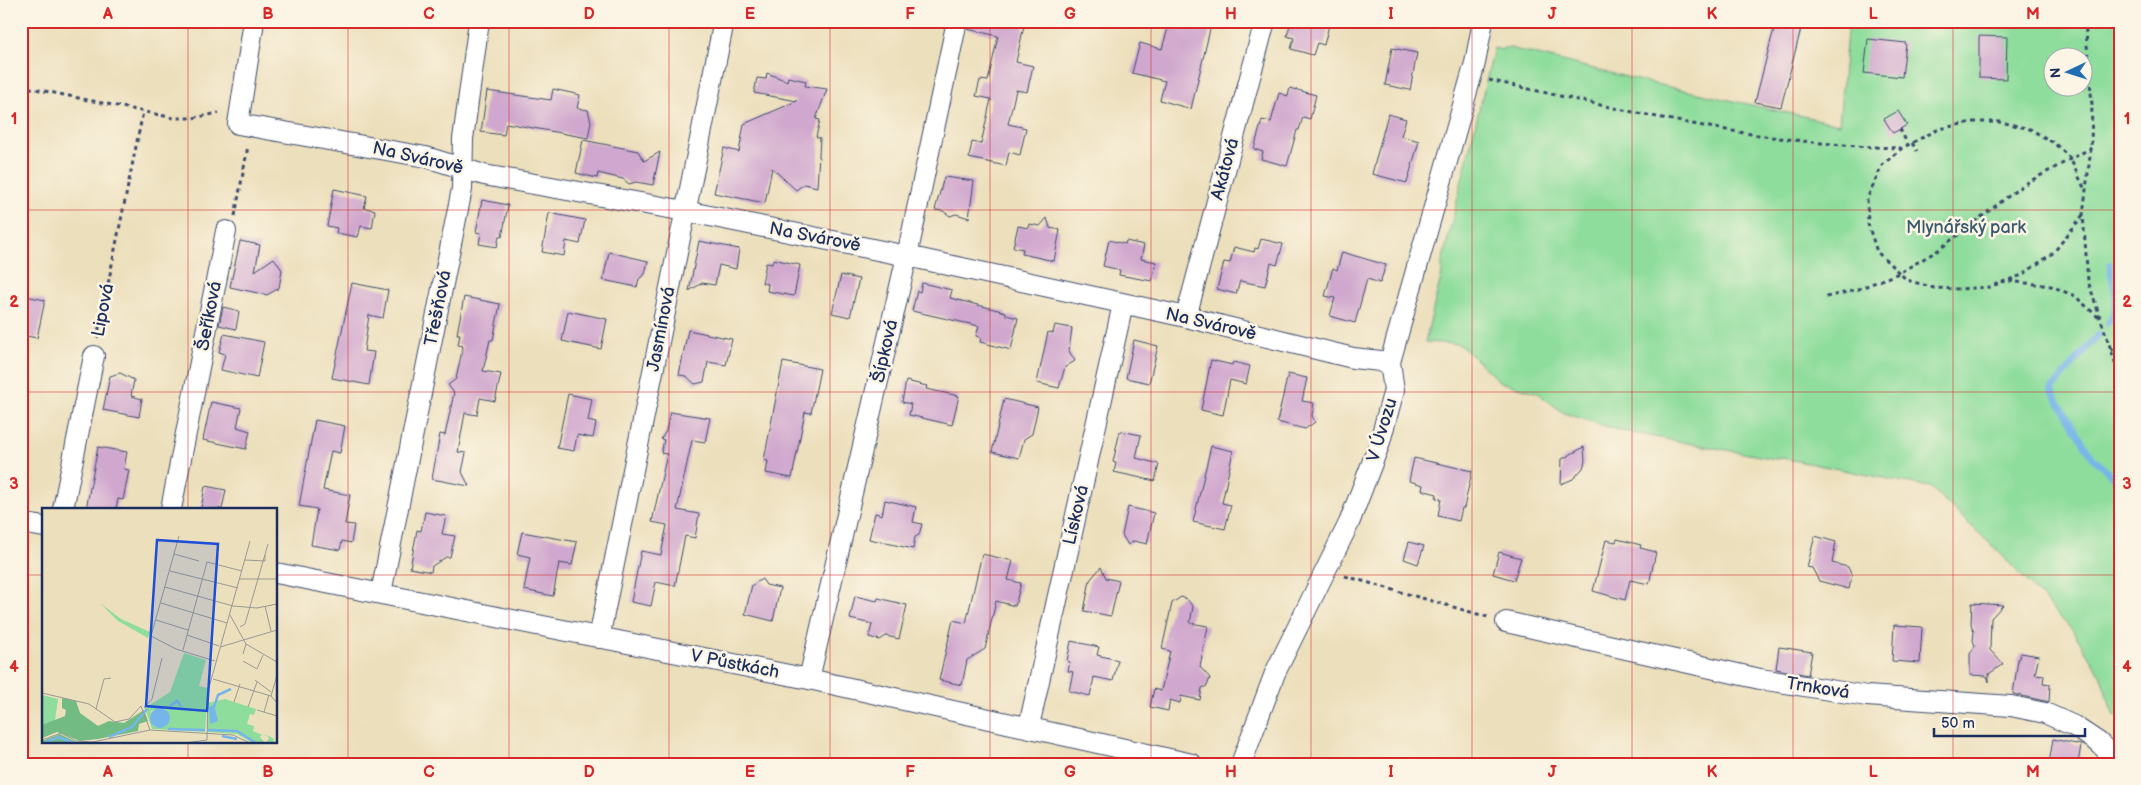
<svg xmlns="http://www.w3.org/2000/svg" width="2141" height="785" font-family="'Balsamiq Sans',sans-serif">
<rect width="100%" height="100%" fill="#fcf5e5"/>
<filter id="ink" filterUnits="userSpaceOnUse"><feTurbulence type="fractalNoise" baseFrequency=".02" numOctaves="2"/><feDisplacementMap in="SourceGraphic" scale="10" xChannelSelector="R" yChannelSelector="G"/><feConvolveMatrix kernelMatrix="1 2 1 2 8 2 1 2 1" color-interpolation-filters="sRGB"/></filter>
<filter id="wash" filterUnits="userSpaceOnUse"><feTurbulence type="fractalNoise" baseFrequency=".0096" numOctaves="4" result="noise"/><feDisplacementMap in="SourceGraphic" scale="20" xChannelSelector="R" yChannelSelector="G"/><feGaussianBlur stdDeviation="1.12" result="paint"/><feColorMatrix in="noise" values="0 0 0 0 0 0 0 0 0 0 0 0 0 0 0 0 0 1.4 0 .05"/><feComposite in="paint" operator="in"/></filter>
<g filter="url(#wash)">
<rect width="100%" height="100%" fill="#ecdfbc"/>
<path fill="#8edd9c" stroke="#54867d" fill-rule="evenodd" d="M1848 21H2120V716L2114 717 2100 674 2073 631 1999 552 1930 487 1782 458 1776 459 1621 431 1564 413 1536 392 1500 382 1459 344 1425 342 1442 273V263L1494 48 1502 50 1503 48H1510L1642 81 1839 124ZM2054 58H2084V88H2054Z"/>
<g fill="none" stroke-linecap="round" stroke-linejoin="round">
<path stroke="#76b5ea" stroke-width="6" d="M2108 323C2122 305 2113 286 2109 264
M2099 334 2051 390 2093 458 2114 478"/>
</g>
<g id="blocks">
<path fill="#d0a7ce" d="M969 21H1025L1016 62 1033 66 1027 92 1016 90 1008 124 1026 128 1020 155 1009 152 1006 166 969 158 972 142 981 144 991 99 976 96 980 80 988 81 998 36 967 29Z
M1170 21H1212L1191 109 1160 100 1165 81 1132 73 1140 43 1162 49Z
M1291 21H1330L1324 45 1317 43 1313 55 1291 49 1294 38 1287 36Z
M1776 21H1803L1781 107 1755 102Z
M1979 36 2007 37 2006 79 1979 78Z
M1868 39 1906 43 1902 77 1864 73Z
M1392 48 1417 53 1410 90 1385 85Z
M767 73 787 81 788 77 806 81 805 86 827 89 816 119 820 120 816 137 820 138 817 187 804 184 796 190 772 168 765 203 714 193 724 148 739 152 744 124 797 101 754 93 757 78 766 79Z
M1290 88 1316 95 1310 119 1303 117 1299 130H1297L1287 166 1261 159 1263 152 1254 149 1262 120 1271 122 1279 93 1288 96Z
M553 89 580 95 577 108 588 110 591 122 588 138 506 123 504 135 481 132 487 91 551 100Z
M1898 111 1907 125 1893 133 1884 119Z
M1388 114 1406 119 1401 136 1419 141 1407 183 1372 174Z
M583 140 638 151 644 161 660 152 653 185 636 182 629 184 623 179 598 173 597 178 576 173Z
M944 177 974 181 969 218 956 214 950 216 943 211 935 210Z
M334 189 367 196 364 208 375 210 372 228 361 226 358 237 336 233 337 228 327 226Z
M482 200 508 205 502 237 499 236 497 247 479 244 481 233 476 232Z
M549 213 585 220 580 244 566 241 564 256 542 252Z
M1047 218 1050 228 1060 230 1054 261 1022 254 1023 249 1013 247 1018 226 1028 228 1029 224 1040 226Z
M1261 239 1283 244 1277 265 1271 263 1265 286 1240 281 1236 294 1217 289 1224 262 1230 263 1234 247 1254 252 1255 248 1258 249Z
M1109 240 1125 244 1126 241 1144 245 1141 259 1156 262 1152 281 1119 275 1120 270 1103 266Z
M240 241 260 245 255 271 274 258 282 270 279 288 267 295 230 287Z
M699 241 739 249 736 269 719 265 715 285 702 283 689 291Z
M609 252 648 261 645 274 639 279 637 287 603 280Z
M1342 252 1386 265 1380 283 1367 279 1355 323 1330 316 1335 298 1325 296 1333 268 1337 270Z
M773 259 800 265 794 296 767 291 768 284 762 283 766 263 772 264Z
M841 275 859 279 850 317 832 313Z
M352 283 388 290 383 318 369 315 364 351 374 352 369 385 332 378Z
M922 283 952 290 950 298 1006 312V315L1018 318 1011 350 980 342 981 338 976 336 979 326 912 311 917 291 920 292Z
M21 295 45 300 37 338 21 335Z
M464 297 500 304 493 340H490L483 371 501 374 495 401 480 398 477 415 465 413 458 452 466 453 462 472 469 486 432 479 440 434 445 435 454 393 448 385 456 379 463 346 458 345 460 334H457Z
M223 307 239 311 236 329 219 325Z
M568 311 607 319 601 349 562 341Z
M1055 325 1072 328 1069 351 1075 361 1065 367 1059 388 1037 383 1048 332 1053 333Z
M688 330 732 339 726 365 708 362 704 382 695 384 686 376 679 375Z
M224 334 264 342 257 378 221 370 225 354 219 352Z
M1134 340 1158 346 1149 383 1126 378Z
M1211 360 1232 365 1233 362 1250 366 1246 384 1230 380 1223 415 1201 410Z
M783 362 820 369 811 413 805 412 792 478 766 473 768 461 764 460Z
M120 373 134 380 131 396 142 399 139 417 103 410 110 376Z
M1288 374 1307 378 1302 401 1314 403 1312 416 1315 422 1305 429 1277 422Z
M906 381 927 386 926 389 959 396 952 425 909 415 911 404 902 402Z
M568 394 592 399 588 421 596 423 593 438 577 435 574 451 557 448Z
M1004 399 1038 407 1032 434 1024 439 1019 458 992 452Z
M211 402 241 408 237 427 250 431 246 449 203 440Z
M670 412 710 418 705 442 692 440 677 510 699 514 695 538 685 536 675 586 656 582 651 606 631 602 641 551 661 555 667 525 652 522 667 454 661 453 664 440 661 439 666 431Z
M315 420 345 426 340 453 331 451 323 490 350 495 345 524 354 525 351 543 342 541 340 550 311 545 317 509 299 506Z
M1120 431 1141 435 1136 458 1159 464 1155 481 1114 472 1116 463 1113 462Z
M1211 446 1233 451 1222 503 1231 505 1225 529 1193 522Z
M98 447 127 452 124 469 129 470 123 500 118 499 116 509H86Z
M1584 447 1585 461 1583 468 1573 479 1561 484 1562 459Z
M1414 458 1472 471 1464 508H1462L1459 521 1438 516 1441 499 1436 498 1437 494 1422 490 1423 485 1409 481Z
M205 486 226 490 222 509H201Z
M885 500 916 507 913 522 922 524 919 535 915 537 913 549 869 539 875 513 882 515Z
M1128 507 1154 513 1147 544 1134 541 1128 545 1122 535Z
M425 512 446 516 442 534 455 536 450 557H446L432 566 431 572 410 568 417 530 421 531Z
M522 532 577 542 572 565 559 563 553 596 524 590 530 557 517 554Z
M1815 536 1836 542 1832 563 1848 567 1852 576 1849 589 1819 581 1812 568 1807 567Z
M1617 539 1641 545 1640 548 1656 552 1649 584 1630 580 1625 600 1593 591 1606 540 1616 542Z
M1409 542 1424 546 1418 564 1404 559Z
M1499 552 1521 558 1514 580 1493 574Z
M982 554 1013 561 1008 580 1021 583 1015 606 996 601 985 649 967 660 962 685 939 680 953 620 966 623Z
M1101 567 1106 578 1119 581 1111 616 1084 611 1090 580Z
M762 579 766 585 780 588 773 621 745 614 752 585Z
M855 596 877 601 878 598 907 605 899 639 886 636 880 640 869 637 872 624 850 619Z
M1181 597 1187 599 1193 607 1190 623 1208 626 1200 667 1210 678 1207 686 1202 688 1200 700 1181 696 1180 703 1170 700 1168 711 1150 707 1154 689 1161 691 1170 651 1162 649 1172 603Z
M1972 603 2003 605 1991 618 1990 650 2003 664 1989 674V682L1987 676 1970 675V654L1975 646 1973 640 1974 632 1971 624Z
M1894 625 1922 627 1920 663 1892 661Z
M1071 641 1099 647 1097 655 1118 660 1113 681 1094 677 1090 696 1069 691 1073 672 1068 671 1070 662 1067 661Z
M1779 647 1812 652 1808 675 1776 669Z
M2021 653 2039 656 2035 674 2044 675 2043 683 2050 684 2049 702 2013 694 2018 660Z
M2053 739 2081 745 2078 764H2049Z"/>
</g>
</g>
<g filter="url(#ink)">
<use href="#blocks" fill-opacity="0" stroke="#3a496c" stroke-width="1"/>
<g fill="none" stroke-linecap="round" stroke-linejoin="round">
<g stroke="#3a496c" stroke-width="22">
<path id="minor" d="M254 21 238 124 426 157 484 175 685 211 907 256 1186 317 1353 358 1390 362
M1186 317 1265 21
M63 509 94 356
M171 509 226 231
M21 523 44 527
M276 573 809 679 1192 764
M381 593 462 189 463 139 479 21
M1506 622 1760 679 1867 696 2011 706 2045 713 2074 726 2098 742 2120 763
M599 638 724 21
M809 679 907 256 957 21
M1029 726 1123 304
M1241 764 1275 673 1349 523 1379 445 1394 390 1390 362 1475 63 1483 21"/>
</g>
<path stroke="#3a496c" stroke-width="3" stroke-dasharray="4 4" stroke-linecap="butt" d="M2085 21 2092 104 2091 148 2083 215 2088 281 2120 377
M1489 80C1624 110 1762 145 1901 148
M21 86 174 118H193L219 113
M1900 129 1908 145
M1912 143 1917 151
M2083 215 2054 252 2022 275 1989 287 1960 289 1934 288 1907 280 1877 252 1868 224 1867 199 1882 165 1902 148 1939 129 1972 122H2001L2030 129 2054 143 2070 158 2086 192
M235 216 248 146
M2009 281 2051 286 2075 296 2099 318
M1826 297 1856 290 1899 273 1937 251 2023 185 2091 148
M97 338 143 112
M2111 348 2120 360
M2120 490C2113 523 2116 556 2120 589
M1345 576 1488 617"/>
<use href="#minor" stroke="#fff" stroke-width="20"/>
</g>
</g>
<path fill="none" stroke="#d62828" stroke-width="1" stroke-opacity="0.55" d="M188 21V509M348 21V764M509 21V764M669 21V764M830 21V764M990 21V764M1151 21V764M1311 21V764M1472 21V764M1632 21V764M1793 21V764M1953 21V764M21 210H2120M21 392H2120M21 575H44M276 575H2120M188 741V764"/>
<g text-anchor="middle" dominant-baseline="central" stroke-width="5" stroke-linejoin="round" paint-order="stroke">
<g font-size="18" fill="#1b2f5e" stroke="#fcf5e5">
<text transform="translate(418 158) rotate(13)">Na Svárově</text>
<text transform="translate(1225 169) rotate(-75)">Akátová</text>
<text transform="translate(815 237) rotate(11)">Na Svárově</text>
<text transform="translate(438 308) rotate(-79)">Třešňová</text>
<text transform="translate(103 310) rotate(-79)">Lipová</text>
<text transform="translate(209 316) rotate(-79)">Šeříková</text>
<text transform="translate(1211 324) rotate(13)">Na Svárově</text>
<text transform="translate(661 329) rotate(-79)">Jasmínová</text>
<text transform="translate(885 351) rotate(-77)">Šípková</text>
<text transform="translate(1382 430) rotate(-73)">V Úvozu</text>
<text transform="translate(1076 515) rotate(-77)">Lísková</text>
<text transform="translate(735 664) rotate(11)">V Půstkách</text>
<text transform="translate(1818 688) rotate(9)">Trnková</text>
</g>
<g font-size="18" fill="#385a6e" stroke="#fcf5e5">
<text x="1966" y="227">Mlynářský park</text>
</g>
</g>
<g transform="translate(42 508)">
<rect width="235" height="235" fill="#ecdfbc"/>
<path d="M58 95 79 111 108 124 106 130 76 113ZM142 145 164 152 157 178 166 180 163 224 110 221 103 200 128 184ZM123 200 126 206 124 218 111 217 109 203ZM0 187 16 191 13 212 9 216 0 217ZM183 191 214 201 212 207 208 206 205 216 212 218 211 223 218 226H220L227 228 232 231 231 235H225L227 229 220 226 218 229 223 235H211L195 226 165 224V195Z" fill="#8edd9c" fill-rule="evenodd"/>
<path d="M20 190 34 193 38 205 56 218 67 213 82 215 102 202 106 213 97 216 96 223 56 231 38 233 15 224 0 230V217L23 208 24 202 20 200ZM18 226 36 235H0V233Z" fill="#72bc84"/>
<path d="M172 197 176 213 168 216 167 199ZM108 210a10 10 0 1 1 20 0a10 10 0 1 1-20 0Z" fill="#76b5ea"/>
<path fill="none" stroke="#76b5ea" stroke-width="2.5" d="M128 198 135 193 139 198M172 199 176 187 189 181M126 221 163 222M166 222 195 223 214 235M180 228 195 231M67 229 90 219 105 201M3 235 16 229 32 235"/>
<path fill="none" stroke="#989996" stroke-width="1" d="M137 28 109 128 134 141 173 153M132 46 157 53M203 52 223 53V47M128 63 196 80M198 71H235M123 79 191 98 215 100 235 96M119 95 185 115M223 98 229 123M188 107 204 136 201 146M114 112 146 122M198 119 203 116 226 36M145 127 177 138M204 136 235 154M178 139 235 122M141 142 165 54 200 63M201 153 215 161 221 147M171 171 229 188 235 195M213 172 229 184M0 185 47 196 73 214 87 211 99 198 108 222M229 188 235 167M192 194 198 176M206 199 215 174M102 200 110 191 120 150M54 201 62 171 69 170M215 202 235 208M222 204 227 187M0 232 19 225 34 233 51 234 108 222 191 227 208 235M143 235 165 232 166 183 208 33"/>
<path fill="#1d4ed8" fill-opacity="0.15" stroke="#1d4ed8" stroke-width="2.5" d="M115 32 176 36 165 203 104 198Z"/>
<rect width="235" height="235" fill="none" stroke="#1b2f5e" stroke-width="2.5"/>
</g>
<rect width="2141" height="785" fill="none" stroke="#fcf5e5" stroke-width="55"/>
<g transform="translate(2068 72) rotate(266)"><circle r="24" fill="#fcf5e5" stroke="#a2a6af"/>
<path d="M0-4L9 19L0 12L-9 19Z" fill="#1f6fb2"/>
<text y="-8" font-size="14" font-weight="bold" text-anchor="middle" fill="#1b2f5e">N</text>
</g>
<path d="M1934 728v8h151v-8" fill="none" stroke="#1b2f5e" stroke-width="2.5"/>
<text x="1941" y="728" font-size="15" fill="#1b2f5e" stroke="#fcf5e5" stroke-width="4" paint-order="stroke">50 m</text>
<rect x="28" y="28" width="2086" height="730" fill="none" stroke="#d62828" stroke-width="2"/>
<g font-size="16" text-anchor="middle" font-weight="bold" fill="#d62828">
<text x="108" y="19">A</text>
<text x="268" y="19">B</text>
<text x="429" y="19">C</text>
<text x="589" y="19">D</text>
<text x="750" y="19">E</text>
<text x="910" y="19">F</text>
<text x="1070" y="19">G</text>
<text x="1231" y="19">H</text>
<text x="1391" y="19">I</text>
<text x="1552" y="19">J</text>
<text x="1712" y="19">K</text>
<text x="1873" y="19">L</text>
<text x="2033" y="19">M</text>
<text x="14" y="124">1</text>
<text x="2127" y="124">1</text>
<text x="14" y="307">2</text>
<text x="2127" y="307">2</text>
<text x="14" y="489">3</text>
<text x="2127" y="489">3</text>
<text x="14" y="672">4</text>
<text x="2127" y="672">4</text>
<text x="108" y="777">A</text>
<text x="268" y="777">B</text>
<text x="429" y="777">C</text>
<text x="589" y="777">D</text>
<text x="750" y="777">E</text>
<text x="910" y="777">F</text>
<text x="1070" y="777">G</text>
<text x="1231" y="777">H</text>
<text x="1391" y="777">I</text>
<text x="1552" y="777">J</text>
<text x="1712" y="777">K</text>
<text x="1873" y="777">L</text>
<text x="2033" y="777">M</text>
</g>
</svg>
